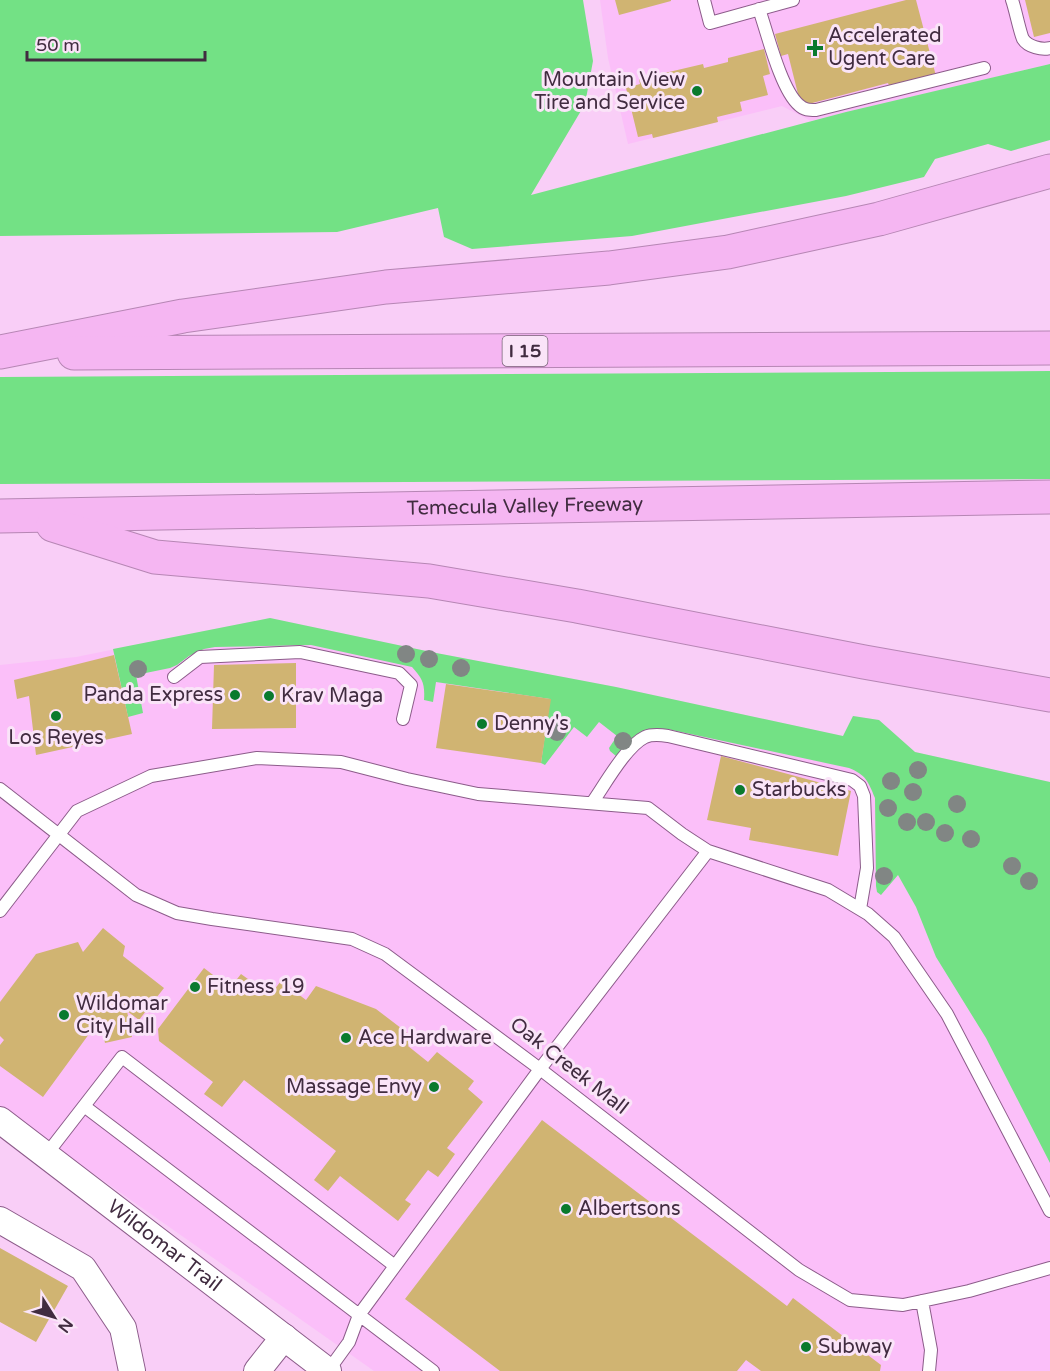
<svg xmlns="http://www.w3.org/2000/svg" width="1050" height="1371" font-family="'Varela Round',sans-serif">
<rect width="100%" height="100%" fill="#f9cef7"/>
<path fill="#fbbff9" d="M600 0H1050V64L811 121 782 106 628 144 608 58Z
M270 618 431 652 616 687 843 736 853 716 879 720 915 752 1050 782V1371H374L0 1108V665L76 657Z"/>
<path fill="#73e185" d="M0 0H583L593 61 585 104 531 195 846 112 1050 64V140L1011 151 988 144 935 159 924 177 846 196 632 236 472 249 444 237 438 208 337 232 0 236Z
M1050 371V479L0 484V377Z
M270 618 431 652 616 687 843 736 853 716 879 720 915 752 1050 782V1163L986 1038 936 957 916 907 898 875 881 895 877 892 876 886 875 798C868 781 866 775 849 768L667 729H656L620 755 616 756 610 751 609 748 617 736 599 722 587 737 574 727 545 765 541 763 550 699 436 682 433 702 424 700C425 684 423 679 412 667L311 645 215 647 204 649 189 656 177 665 170 668 136 675 143 713 128 717 113 649Z"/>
<path fill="#d0b472" d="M615 0H671V1L619 15Z
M906 0H916L936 76 890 88 888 83 801 106 788 54 781 56 775 34Z
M1025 0H1050V33L1034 37Z
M764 49 770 74 763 76 768 95 740 102 742 111 717 117 718 122 653 138 652 134 638 137 626 88 640 84 639 79 703 64 704 68 728 62V58Z
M114 655 132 734 36 755 29 696 17 699 14 680Z
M296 663V728L212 729 214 665Z
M446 684 551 699 541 763 436 748Z
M721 756 851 791 838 856 749 840 751 828 707 820Z
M103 928 125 946 123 956 164 988 139 1020 127 1011 132 1037 105 1043 100 1019 43 1097 0 1066V1045L4 1040 0 1036V1002L36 954 78 942 83 952Z
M204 968 230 988 241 974 270 995 281 981 306 1000 316 986 376 1009 414 1038 408 1046 428 1062 437 1052 474 1081 468 1089 483 1102 447 1148 455 1154 448 1164 438 1177 428 1170 405 1200 411 1204 398 1221 340 1176 328 1191 314 1180 336 1151 244 1080 222 1107 204 1094 213 1082 159 1041 158 1029Z
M542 1120 787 1306 793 1298 881 1365 880 1371H761L746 1360 737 1371H500L405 1299Z
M0 1248 68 1286 36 1342 0 1322Z"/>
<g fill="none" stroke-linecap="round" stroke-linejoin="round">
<g stroke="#8c5c8a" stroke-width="14">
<path id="service" d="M704 0 710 23 793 0
M1012 0C1015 8 1020 33 1023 39 1028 47 1042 50 1050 48
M759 9C767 32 781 90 799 105 804 110 809 110 816 110L984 68
M174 677 200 657 300 652 399 673 411 685 403 719
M0 789 136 895 177 913 212 919 352 939 385 954 540 1069 799 1270 850 1300 903 1305 969 1291 1050 1268
M592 803C604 786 626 746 645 737 652 734 661 735 668 736L852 780 860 786 864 796 867 868 860 909
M0 911 77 811 151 776 257 758 341 762 407 779 478 794 648 808 682 834 708 851 828 890 868 914 894 937 947 1014 1050 1211
M84 1106 433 1371
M46 1155 122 1057 395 1266
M922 1301 931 1350 929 1371
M328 1371 349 1342 359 1315 540 1069 708 851"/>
</g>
<g stroke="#8c5c8a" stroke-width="28">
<g id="minor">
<path id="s1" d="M0 1120 328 1371"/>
<path d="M0 1220 83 1268 123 1328 132 1371"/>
<path d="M257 1371 284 1337"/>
</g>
</g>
<g stroke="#b686b4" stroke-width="35">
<g id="motorway">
<path d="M0 352 183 316 386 287 609 268 728 252 879 219 1050 171"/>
<path d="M74 353 1050 348"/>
<path id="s2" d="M0 516 1050 497"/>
<path d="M53 525 155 557 429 581 577 606 864 662 1050 695"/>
</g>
</g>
<use href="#service" stroke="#fff" stroke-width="12"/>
<use href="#minor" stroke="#fff" stroke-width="26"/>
<use href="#motorway" stroke="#f5b6f2" stroke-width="33"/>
</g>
<g fill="#818684">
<circle cx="406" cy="654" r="9"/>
<circle cx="429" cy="659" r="9"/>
<circle cx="461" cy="668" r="9"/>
<circle cx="138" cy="669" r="9"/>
<circle cx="557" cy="732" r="9"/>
<circle cx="623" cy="741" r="9"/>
<circle cx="918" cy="770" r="9"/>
<circle cx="891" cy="781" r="9"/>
<circle cx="913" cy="792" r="9"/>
<circle cx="957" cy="804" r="9"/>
<circle cx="888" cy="808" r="9"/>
<circle cx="907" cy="822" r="9"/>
<circle cx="926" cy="822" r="9"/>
<circle cx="945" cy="833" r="9"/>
<circle cx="971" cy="839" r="9"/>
<circle cx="1012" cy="866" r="9"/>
<circle cx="884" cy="876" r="9"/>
<circle cx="1029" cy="881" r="9"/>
</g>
<g fill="#0a7a2e" stroke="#fae4f8" stroke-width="2">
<path d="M812 39h6v6h6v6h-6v6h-6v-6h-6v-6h6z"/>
<circle cx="697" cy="91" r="6"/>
<circle cx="235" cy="695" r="6"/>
<circle cx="269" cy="696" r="6"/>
<circle cx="56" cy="716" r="6"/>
<circle cx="482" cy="724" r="6"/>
<circle cx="740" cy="790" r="6"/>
<circle cx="195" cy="987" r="6"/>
<circle cx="64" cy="1015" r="6"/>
<circle cx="346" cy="1038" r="6"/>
<circle cx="434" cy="1087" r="6"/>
<circle cx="566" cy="1209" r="6"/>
<circle cx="806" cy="1347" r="6"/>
</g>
<g text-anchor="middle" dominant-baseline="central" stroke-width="6" stroke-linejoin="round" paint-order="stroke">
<rect fill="#fae4f8" stroke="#786377" stroke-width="1.5" x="502.5" y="336" width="45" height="30" rx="4.5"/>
<g font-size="18" font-weight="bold" fill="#412c40">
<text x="525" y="351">I 15</text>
</g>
<g font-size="20" fill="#412c40" stroke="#fae4f8" text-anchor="start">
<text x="828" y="36">Accelerated<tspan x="828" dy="23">Ugent Care</tspan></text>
<text x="685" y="80" text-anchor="end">Mountain View<tspan x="685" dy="23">Tire and Service</tspan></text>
<text x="223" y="695" text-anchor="end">Panda Express</text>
<text x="281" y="696">Krav Maga</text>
<text x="494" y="724">Denny's</text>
<text x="56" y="738" text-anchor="middle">Los Reyes</text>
<text x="752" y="790">Starbucks</text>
<text x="207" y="987">Fitness 19</text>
<text x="76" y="1004">Wildomar<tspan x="76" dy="23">City Hall</tspan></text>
<text x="358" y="1038">Ace Hardware</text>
<text x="422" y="1087" text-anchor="end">Massage Envy</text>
<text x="578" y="1209">Albertsons</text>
<text x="818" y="1347">Subway</text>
</g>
<g font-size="20" fill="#412c40" stroke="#fae4f8">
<text stroke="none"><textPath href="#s2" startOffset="525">Temecula Valley Freeway</textPath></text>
<text transform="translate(569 1066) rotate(38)">Oak Creek Mall</text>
<text stroke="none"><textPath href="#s1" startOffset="207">Wildomar Trail</textPath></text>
</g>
</g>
<g transform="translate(54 1317) rotate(127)" stroke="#fae4f8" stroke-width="4.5" paint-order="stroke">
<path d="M0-4.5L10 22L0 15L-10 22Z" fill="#412c40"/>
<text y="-9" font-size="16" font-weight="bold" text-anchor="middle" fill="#412c40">N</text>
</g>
<path d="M27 51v9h178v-9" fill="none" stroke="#412c40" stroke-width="3"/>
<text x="36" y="51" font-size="18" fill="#412c40" stroke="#fae4f8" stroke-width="4.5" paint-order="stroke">50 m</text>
</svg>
